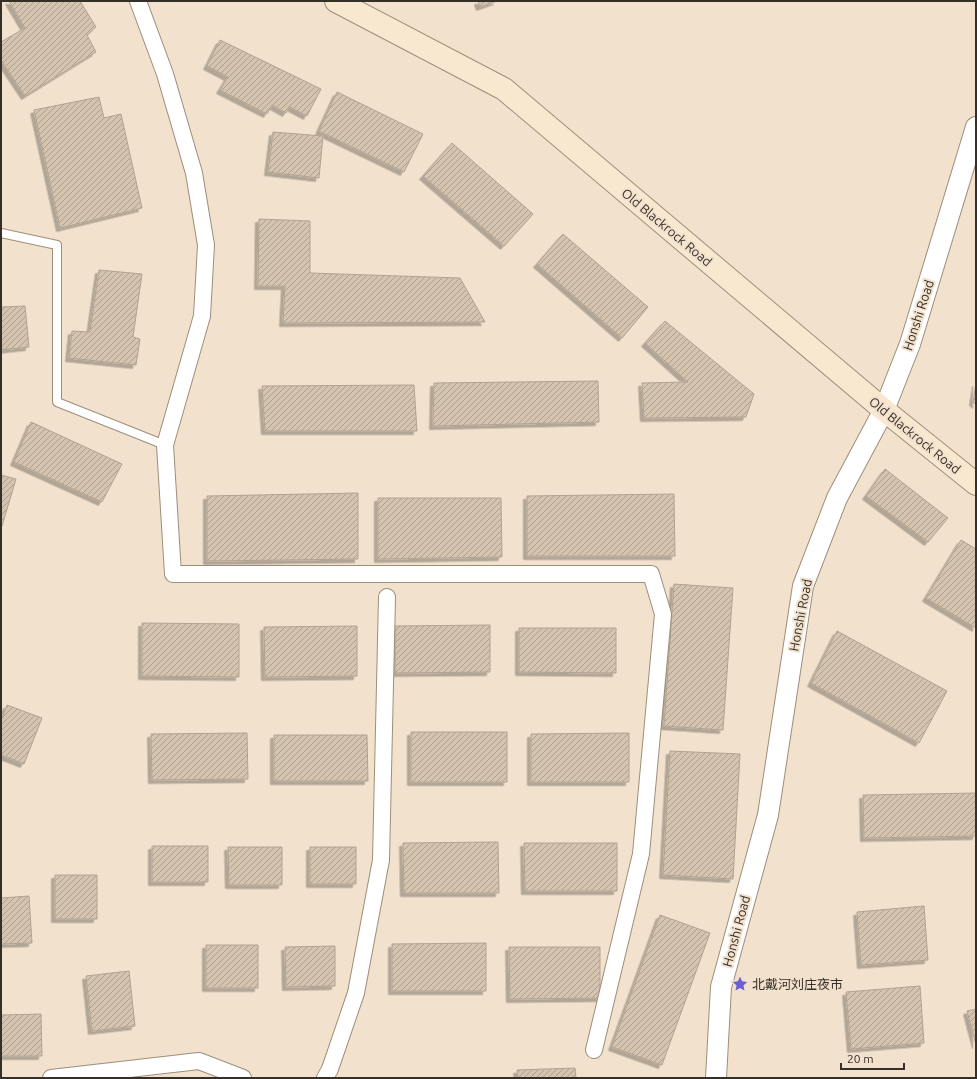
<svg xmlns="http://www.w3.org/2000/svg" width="977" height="1079" font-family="Ubuntu,'Noto Sans SC',sans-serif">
<defs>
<pattern id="building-hatch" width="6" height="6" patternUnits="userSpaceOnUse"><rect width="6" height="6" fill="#d3c3af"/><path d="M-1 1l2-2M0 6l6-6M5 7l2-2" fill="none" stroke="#ac9f8e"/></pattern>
<filter id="shadow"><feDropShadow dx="-3.5" dy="3.5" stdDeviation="0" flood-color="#0004"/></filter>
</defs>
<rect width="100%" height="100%" fill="#f2e1cd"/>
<path fill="url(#building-hatch)" stroke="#b2a28f" filter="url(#shadow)" d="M9 1H80L96 27 87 35 96 52 25 96 1 60V42L25 28Z
M478 1H497L480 7Z
M220 40 321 89 307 116 290 107 286 113 272 105 267 114 220 90 228 77 207 66Z
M337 92 423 134 404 172 319 131Z
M99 97 104 118 121 114 142 208 60 228 34 110Z
M273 132 323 136 319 178 268 172Z
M452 143 533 214 504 246 423 176Z
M259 219 310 221V273L460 278 485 322 283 323 285 286H258Z
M563 234 648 307 622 338 537 264Z
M99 270 142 274 133 337 140 339 136 365 69 358 72 331 90 332Z
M25 306 29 347 1 350V307Z
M665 321 754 394 746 417 644 418 642 383 688 382 645 343Z
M598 381 599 422 433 426 434 383Z
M976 383V405L973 402Z
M414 385 417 431H265L262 386Z
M31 422 122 464 102 502 14 462Z
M885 469 948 518 928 542 866 496Z
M1 475 16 479 2 526H1Z
M358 493V559L207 561V496Z
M674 494 675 556H527V496Z
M378 498H501L502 557 378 559Z
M961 540 976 549V628L926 598Z
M674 584 733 588 723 730 664 726Z
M142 623 239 624V677L142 676Z
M490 625V672L395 673V626Z
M357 626V676L265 677 264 627Z
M519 628H616V673L519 672Z
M837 631 947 691 919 743 811 683Z
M7 705 42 718 24 764 1 755V721Z
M411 732H507V782H411Z
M247 733 248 779 152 780 151 734Z
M629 733V782H531V734Z
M274 735H367L368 781H274Z
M670 751 740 754 733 879 663 875Z
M976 793V836L864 838 863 795Z
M498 842 499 893H404L403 843Z
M524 843H617V891H525Z
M152 846H208V882H152Z
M228 847H282V885H229Z
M310 847H356V884H310Z
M55 875H97V919H55Z
M29 896 32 943 1 944V898Z
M924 906 928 960 861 965 857 912Z
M660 915 710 933 662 1065 612 1047Z
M486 943V991H392V944Z
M206 945H258V988H206Z
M335 946V986L286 987 285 947Z
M509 947H600V998L510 999Z
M129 971 135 1026 92 1031 86 976Z
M920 986 924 1043 851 1049 846 992Z
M976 1009V1045L967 1011Z
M41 1014 42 1056H1V1015Z
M575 1068 576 1078H518L517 1070Z"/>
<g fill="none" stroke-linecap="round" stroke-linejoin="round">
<g stroke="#9d8e7b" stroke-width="10">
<path id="service" d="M1 233 57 245V402L165 445"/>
</g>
<g stroke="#9d8e7b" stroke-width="18">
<path id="minor" d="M138 1 165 74 194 173 206 245 202 316 165 445 173 574H651L663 614 641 854 594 1050
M51 1078 199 1061 243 1078
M325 1078 330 1069 356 993 381 860 387 597"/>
</g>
<g stroke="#9d8e7b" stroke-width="22">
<path id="tertiary" d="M716 1078 721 987 768 815 803 586 837 498 884 410 910 344 976 127"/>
</g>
<g stroke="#9d8e7b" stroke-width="24">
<path id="secondary" d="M336 1 504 89 884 410 976 484"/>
</g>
<use href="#service" stroke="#fff" stroke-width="8"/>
<use href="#minor" stroke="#fff" stroke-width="16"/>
<use href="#tertiary" stroke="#fff" stroke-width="20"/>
<use href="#secondary" stroke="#f9e8d0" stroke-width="22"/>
</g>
<defs>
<g id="sight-bare" transform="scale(1.2)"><path d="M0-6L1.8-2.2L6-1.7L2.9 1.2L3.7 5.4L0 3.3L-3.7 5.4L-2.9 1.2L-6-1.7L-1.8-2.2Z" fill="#6960d9" stroke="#f2e1cd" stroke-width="2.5" paint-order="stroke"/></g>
</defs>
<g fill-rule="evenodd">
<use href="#sight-bare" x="740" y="984"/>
</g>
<g text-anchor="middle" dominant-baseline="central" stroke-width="4" stroke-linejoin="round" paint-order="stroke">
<g font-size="13" fill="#352f27" stroke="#f2e1cd">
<text transform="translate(667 227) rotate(40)">Old Blackrock Road</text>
<text transform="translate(918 315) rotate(-72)">Honshi Road</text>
<text transform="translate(915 435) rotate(39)">Old Blackrock Road</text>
<text transform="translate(800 615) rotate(-79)">Honshi Road</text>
<text transform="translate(736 931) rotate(-75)">Honshi Road</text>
</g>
<g font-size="13" fill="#352f27" stroke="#f2e1cd" text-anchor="start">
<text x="752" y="984">北戴河刘庄夜市</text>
</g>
</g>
<rect width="977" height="1079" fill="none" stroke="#352f27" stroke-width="4"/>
<path d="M841 1063v6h63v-6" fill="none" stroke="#352f27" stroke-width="2"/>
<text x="847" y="1063" font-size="12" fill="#352f27" stroke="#f2e1cd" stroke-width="3" paint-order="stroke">20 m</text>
</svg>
